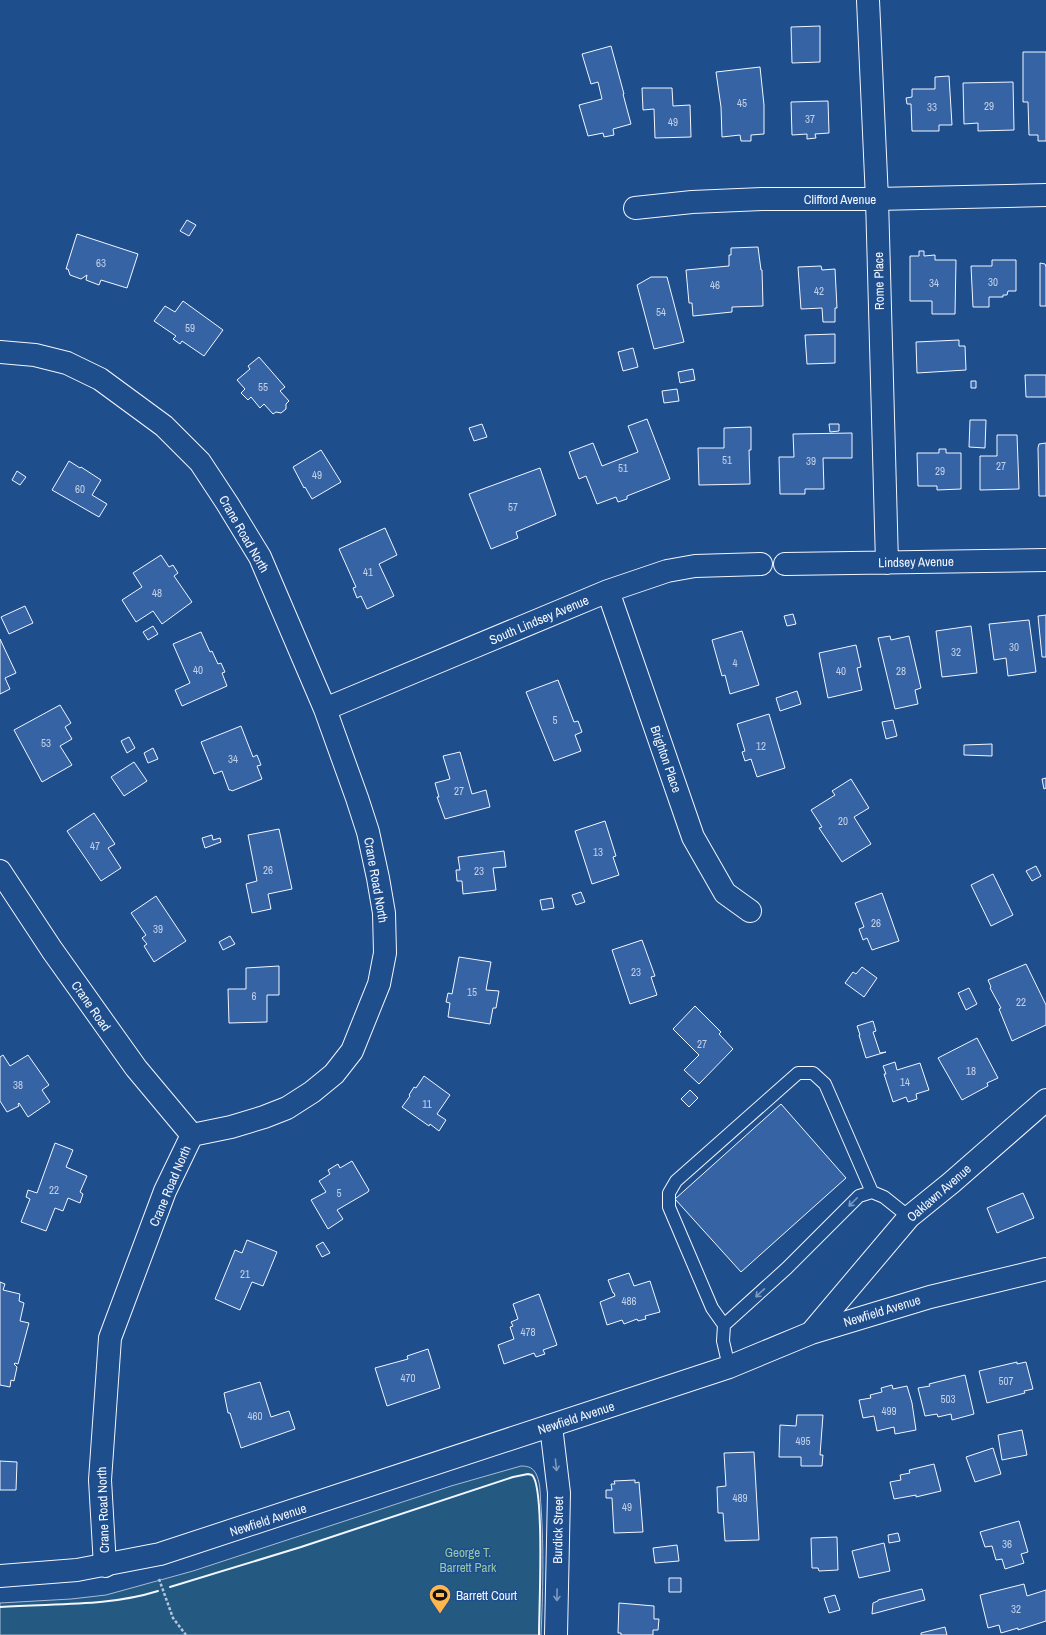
<svg xmlns="http://www.w3.org/2000/svg" width="1046" height="1635" font-family="'Archivo Narrow',sans-serif">
<rect width="100%" height="100%" fill="#1f4e8c"/>
<path fill="#245a82" stroke="#a8bbd7" d="M521 1466C529 1466 534 1468 537 1476 541 1485 540 1497 541 1506 544 1549 543 1592 541 1635H0V1603L71 1599 106 1595 193 1571 451 1486Z"/>
<path fill="#3563a3" stroke="#f2f6ff" d="M820 26V62L792 63 791 27Z
M611 46 624 94H623L631 124 613 129 614 135 604 137 603 133 588 136 579 105 602 99 598 82 591 84 582 54Z
M1023 52H1046V141H1038V135H1029L1028 102H1023Z
M760 67 764 105V134L751 135V141H741L740 135 722 137 721 107 716 72Z
M949 76 952 125H939V131H912L911 104H907L906 98 912 97V89H935V77Z
M1013 82 1014 130 978 131V123L964 124 963 83Z
M642 88H672L673 106 690 105 691 137 655 138 654 109 643 110Z
M828 101 829 133 815 134 816 138 807 139V134L792 135 791 102Z
M187 220 196 225 189 236 180 231Z
M77 234 138 254 127 288 101 280 99 285 86 280 87 275 81 279 70 275 68 269H66Z
M758 247 761 270H762L763 306 732 307V312L693 316 692 303H689L686 270 729 266V255H731V248Z
M919 251H924V256L935 255V260H956L955 314H932V301H910V256H919Z
M992 260H1016V291H1008L1007 295H1003V297H989V307H973L971 266H992Z
M1040 263 1045 264 1046 267V306H1040Z
M821 266 822 270 835 269 837 308H835V322H823L822 308 801 309 798 267Z
M651 277H667L684 342 654 349 637 285Z
M183 301 223 330 204 356 182 341 180 344 173 339 176 336 154 321 165 306 175 312Z
M835 334V363L807 364 805 335Z
M959 340V346H965L966 370 917 373 916 342Z
M633 348 638 367 623 371 618 352Z
M259 357 285 387 280 391 289 401 286 404V409L281 413 276 412 273 414 264 404 260 408 251 397 248 400 241 393 245 389 237 380 250 369 248 366Z
M693 369 695 380 680 383 678 372Z
M1025 375H1046V397H1026Z
M971 381H976V388H971Z
M677 389 679 401 664 403 662 391Z
M647 419 670 479 627 496V499L618 502 616 497 597 504 586 476 579 479 569 452 593 443 602 466 638 452 628 426Z
M970 420H986L985 448 969 447Z
M482 424 487 437 474 441 469 428Z
M829 424H839V431L830 432Z
M751 427V450H749L750 484 699 485 698 448H724V428Z
M852 433V458H823L824 489H805V494H780L779 457H794L793 434Z
M997 435H1017L1019 489 980 490V456H997Z
M1046 443V496H1039L1038 448 1039 444Z
M939 449H946V453H961V489L937 490V486H918L917 453H939Z
M321 450 341 482 312 499 305 487 304 488 293 467Z
M69 461 80 468 81 467 101 480 92 495 107 504 99 517 52 490Z
M540 468 556 515 516 532 518 538 491 549 469 494Z
M17 471 26 477 20 485 12 480Z
M385 528 397 555 379 564 394 596 367 609 361 596 357 598 353 588 356 587 339 549Z
M161 555 169 567 173 565 178 573 174 576 192 602 162 624 153 611 136 622 122 600 142 587 133 573Z
M25 606 33 623 9 634 1 617Z
M793 614 796 624 787 626 784 616Z
M1046 615V657H1042L1038 616Z
M1029 620 1036 672 1008 676 1006 658 994 660 989 624Z
M153 626 158 634 148 640 143 632Z
M971 626 977 673 942 677 936 631Z
M742 631 759 685 730 694 725 675 722 676 712 640Z
M201 632 210 652 212 651 218 664 221 663 225 672 222 673 227 686 182 706 175 690 190 683 173 644Z
M890 636 891 640 909 636 921 688 915 690 918 704 895 709 878 638Z
M0 639 16 673 5 678 10 689 0 694Z
M856 645 861 667 857 668 862 690 828 698 819 653Z
M558 680 574 722 578 721 582 732 575 735 581 751 554 761 526 692Z
M797 691 801 704 780 711 776 698Z
M60 705 71 723 65 727 72 739 60 746 72 765 42 782 14 730Z
M769 714 785 768 757 777 751 759 745 761 742 752 745 751 737 724Z
M893 720 897 736 886 739 882 722Z
M241 726 253 757 257 755 261 765 257 766 262 779 232 791 231 790H229L222 771 214 774 201 742Z
M129 737 135 748 127 753 121 741Z
M992 744V756L964 755V745Z
M153 748 158 759 148 763 144 753Z
M460 752 472 794 486 790 490 807 445 819 437 797H439L435 783 450 779 443 756Z
M134 762 147 781 124 796 111 777Z
M1046 778V788L1044 789 1042 779Z
M851 779 869 808 854 817 871 844 842 862 819 828 822 827 811 810 835 795 832 791Z
M94 813 115 844 108 848 121 868 101 881 67 831Z
M605 821 616 856 613 857 619 875 592 884 575 831Z
M279 829 292 889 268 894 271 909 252 913 246 884 257 881 248 835Z
M212 835 213 840 220 838 221 842 205 848 202 838Z
M504 851 506 867 493 868 496 890 463 894 462 881H457L456 870H460L458 857Z
M1036 866 1041 876 1032 881 1026 871Z
M993 874 1013 915 991 926 971 885Z
M581 892 585 902 576 905 572 895Z
M882 893 899 941 872 950 867 938 863 940 859 929 864 927 855 903Z
M156 896 186 941 154 962 144 946 147 944 142 938 146 935 131 913Z
M552 898 554 908 542 910 540 900Z
M230 936 235 944 223 950 219 942Z
M642 940 655 976 651 977 657 995 630 1004 612 950Z
M459 957 491 962 486 990 499 991 496 1008H493L490 1024 448 1017 450 1003 446 1002 448 993 452 994Z
M1026 964 1046 1005V1025L1012 1041 999 1009 1001 1008 990 988 991 987 988 980Z
M279 966V995H267V1022L229 1023 228 989H246V968Z
M862 967 877 978 864 997 845 983 853 972 856 974Z
M969 988 977 1004 966 1010 958 993Z
M695 1006 721 1032 719 1034 733 1049 699 1084 684 1070 699 1055 673 1029Z
M873 1021 876 1031 873 1032 880 1053 886 1052 866 1058 859 1035H860L857 1026Z
M977 1038 998 1078 987 1083 988 1086 962 1100 938 1058Z
M3 1055 10 1066 28 1055 49 1085 42 1090 50 1102 28 1117 19 1103 18 1104 19 1106 7 1112 0 1101V1057Z
M895 1062 897 1070 920 1063 929 1090 916 1094 917 1099 908 1102 906 1097 893 1102 884 1074H886L883 1066Z
M424 1076 450 1095 437 1114 446 1120 439 1131 430 1124 429 1126 402 1107 410 1096 409 1095 414 1087 416 1088Z
M690 1090 698 1098 689 1107 681 1099Z
M781 1104 846 1178 741 1272 675 1199Z
M55 1143 73 1150 66 1167 87 1176 80 1192 83 1194 80 1203 68 1198 63 1211 55 1208 46 1231 21 1222 30 1199 26 1197 28 1190 37 1193Z
M352 1161 369 1190 368 1192 337 1210 343 1219 328 1229 311 1200 326 1192 319 1181 330 1174 328 1170 338 1164 340 1168Z
M1023 1193 1034 1218 997 1233 987 1208Z
M247 1240 277 1252 263 1286 252 1282 240 1310 215 1299 235 1250 242 1253Z
M323 1242 330 1253 322 1257 316 1246Z
M629 1273 634 1286 650 1281 660 1312 645 1316 646 1319 638 1321 637 1319 624 1324 622 1320 607 1325 600 1302 615 1296 614 1293H613L608 1280Z
M0 1282 5 1284 3 1290 20 1294 19 1301 24 1303 20 1321 29 1323 18 1364 15 1363 14 1364 17 1367 14 1381 11 1380 10 1387 0 1385Z
M539 1294 557 1345 543 1350 545 1354 536 1357 534 1353 504 1364 498 1345 514 1339 510 1327 513 1326 511 1322 518 1319 513 1304Z
M428 1349 440 1388 387 1406 375 1368 408 1359 407 1356Z
M1017 1362V1364L1026 1362 1033 1389 1024 1391 1025 1393 987 1403 979 1371Z
M965 1375 974 1414 952 1420 951 1414 938 1417 937 1414 925 1416 918 1388 930 1386 929 1384Z
M260 1382 271 1417 289 1411 295 1429 241 1448 230 1413H228L224 1393Z
M892 1385 893 1389 907 1386 912 1403 916 1430 895 1434 894 1427 877 1431 874 1416 863 1418 859 1400 871 1398 870 1395 882 1392 881 1388Z
M797 1415H823L820 1455H823L822 1466H801V1457H779L780 1425 796 1426Z
M1022 1430 1027 1455 1002 1460 998 1435Z
M993 1448 1001 1474 975 1482 966 1457Z
M754 1452 759 1540 725 1541 723 1513H718L717 1487 726 1486 724 1453Z
M0 1461 17 1462 16 1490H0Z
M934 1464 941 1491 916 1497V1495L894 1499 890 1482 901 1480 900 1475 910 1473 909 1470Z
M635 1480V1483L639 1482 643 1532 614 1533 612 1498H606V1490H612L611 1484H615L614 1481Z
M1019 1521 1028 1552 1021 1554 1024 1563 1005 1569 1002 1559 996 1560 992 1546 985 1547 980 1532Z
M898 1533 900 1541 889 1543 888 1535Z
M837 1537 838 1570 819 1571 818 1568H812L811 1538Z
M884 1543 890 1571 859 1578 852 1551Z
M677 1545 679 1561 655 1563 653 1548Z
M669 1578H681V1592H669Z
M1024 1584 1027 1596 1046 1590V1621L1018 1630V1628L1001 1633 999 1625 988 1628 980 1595Z
M922 1589 925 1600 872 1614 873 1603 878 1601V1600Z
M835 1595 840 1610 829 1613 824 1598Z
M619 1603 654 1606V1619H659L658 1630H653V1635H621V1633H618Z
M945 1627 947 1635H921V1633Z"/>
<g fill="none" stroke-linecap="round" stroke-linejoin="round">
<g stroke="#f2f6ff" stroke-width="14">
<path id="lane" d="M724 1325 712 1308 669 1207V1193L676 1181 798 1073H813L825 1084 872 1192
M729 1367 723 1341 724 1325 787 1268 859 1196 872 1192 884 1197 909 1217"/>
</g>
<g stroke="#f2f6ff" stroke-width="24">
<path id="street" d="M868 0 877 199 887 563
M635 208 692 202 762 199H877L1046 195
M0 352 35 355 67 363 100 379 164 426 200 462 227 503 260 557 325 709 357 798 368 832 378 878 384 913 385 953 379 984 352 1051 334 1074 312 1092 287 1108 264 1117 231 1127 192 1135 165 1191 110 1338 100 1480 105 1566
M785 564 1046 560
M608 591 693 837 725 893 750 911
M325 709 608 591 667 571 695 566 761 564
M0 871 52 950 136 1068 192 1135
M551 1426 559 1493 556 1635"/>
</g>
<g stroke="#f2f6ff" stroke-width="24">
<path id="secondary" d="M811 1333 909 1217 951 1183 1046 1100
M0 1576 77 1570 160 1554 729 1367 811 1333 930 1297 1046 1269"/>
</g>
<path stroke="#b3c4dc" stroke-width="2.5" stroke-dasharray="3 2" stroke-linecap="butt" d="M159 1579 173 1618 186 1635"/>
<use href="#lane" stroke="#1f4e8c" stroke-width="12"/>
<use href="#street" stroke="#1f4e8c" stroke-width="22"/>
<use href="#secondary" stroke="#1f4e8c" stroke-width="22"/>
<path stroke="#f2f6ff" stroke-width="2" d="M170 1587 301 1547 513 1477 528 1474 532 1475C545 1486 539 1611 539 1635
M0 1607C53 1603 107 1607 158 1591"/>
</g>
<defs><path id="oneway-shaft" d="M-6 0H5M1.5-3L5.5 0L1.5 3" fill="none" stroke-width="1.6" stroke-linecap="round" stroke-linejoin="round"/></defs>
<g stroke="#7e9ac0">
<use href="#oneway-shaft" transform="translate(853 1202) rotate(135)"/>
<use href="#oneway-shaft" transform="translate(760 1293) rotate(137)"/>
<use href="#oneway-shaft" transform="translate(556 1465) rotate(84)"/>
<use href="#oneway-shaft" transform="translate(557 1595) rotate(91)"/>
</g>
<defs>
<g id="stadium-pin" transform="scale(1.15)"><path d="M0 17L-7.5 6A9.5 9.5 0 1 1 7.5 6Z" fill="#ffb74d" stroke="#1f4e8c"/><path d="M0-5a6.5 5 0 1 0 0 10a6.5 5 0 1 0 0-10ZM-3.5-1.8h7v3.6h-7Z" fill="#111"/></g>
</defs>
<g fill-rule="evenodd">
<use href="#stadium-pin" x="440" y="1595"/>
</g>
<g text-anchor="middle" dominant-baseline="central" stroke-width="3" stroke-linejoin="round" paint-order="stroke">
<g font-size="11" fill="#c3d1e8">
<text x="742" y="103">45</text>
<text x="989" y="106">29</text>
<text x="932" y="107">33</text>
<text x="810" y="119">37</text>
<text x="673" y="122">49</text>
<text x="101" y="263">63</text>
<text x="993" y="282">30</text>
<text x="934" y="283">34</text>
<text x="715" y="285">46</text>
<text x="819" y="291">42</text>
<text x="661" y="312">54</text>
<text x="190" y="328">59</text>
<text x="263" y="387">55</text>
<text x="727" y="460">51</text>
<text x="811" y="461">39</text>
<text x="1001" y="466">27</text>
<text x="623" y="468">51</text>
<text x="940" y="471">29</text>
<text x="317" y="475">49</text>
<text x="80" y="489">60</text>
<text x="513" y="507">57</text>
<text x="368" y="572">41</text>
<text x="157" y="593">48</text>
<text x="1014" y="647">30</text>
<text x="956" y="652">32</text>
<text x="735" y="663">4</text>
<text x="198" y="670">40</text>
<text x="841" y="671">40</text>
<text x="901" y="671">28</text>
<text x="555" y="720">5</text>
<text x="46" y="743">53</text>
<text x="761" y="746">12</text>
<text x="233" y="759">34</text>
<text x="459" y="791">27</text>
<text x="843" y="821">20</text>
<text x="95" y="846">47</text>
<text x="598" y="852">13</text>
<text x="268" y="870">26</text>
<text x="479" y="871">23</text>
<text x="876" y="923">26</text>
<text x="158" y="929">39</text>
<text x="636" y="972">23</text>
<text x="472" y="992">15</text>
<text x="254" y="996">6</text>
<text x="1021" y="1002">22</text>
<text x="702" y="1044">27</text>
<text x="971" y="1071">18</text>
<text x="905" y="1082">14</text>
<text x="18" y="1085">38</text>
<text x="427" y="1104">11</text>
<text x="54" y="1190">22</text>
<text x="339" y="1193">5</text>
<text x="245" y="1274">21</text>
<text x="629" y="1301">486</text>
<text x="528" y="1332">478</text>
<text x="408" y="1378">470</text>
<text x="1006" y="1381">507</text>
<text x="948" y="1399">503</text>
<text x="889" y="1411">499</text>
<text x="255" y="1416">460</text>
<text x="803" y="1441">495</text>
<text x="740" y="1498">489</text>
<text x="627" y="1507">49</text>
<text x="1007" y="1544">36</text>
<text x="1016" y="1609">32</text>
</g>
<g font-size="13" fill="#f2f6ff" stroke="#1f4e8c">
<text x="840" y="199">Clifford Avenue</text>
<text transform="translate(879 281) rotate(-91)">Rome Place</text>
<text transform="translate(244 534) rotate(60)">Crane Road North</text>
<text transform="translate(916 562) rotate(-1)">Lindsey Avenue</text>
<text transform="translate(539 620) rotate(-23)">South Lindsey Avenue</text>
<text transform="translate(666 759) rotate(71)">Brighton Place</text>
<text transform="translate(376 880) rotate(80)">Crane Road North</text>
<text transform="translate(91 1006) rotate(55)">Crane Road</text>
<text transform="translate(170 1186) rotate(-67)">Crane Road North</text>
<text transform="translate(939 1193) rotate(-41)">Oaklawn Avenue</text>
<text transform="translate(882 1311) rotate(-17)">Newfield Avenue</text>
<text transform="translate(576 1418) rotate(-18)">Newfield Avenue</text>
<text transform="translate(103 1510) rotate(-92)">Crane Road North</text>
<text transform="translate(268 1520) rotate(-18)">Newfield Avenue</text>
<text transform="translate(558 1530) rotate(-89)">Burdick Street</text>
</g>
<g font-size="13" fill="#97c8a6" stroke="#1f4e8c">
<text x="468" y="1552">George T.<tspan x="468" dy="15">Barrett Park</tspan></text>
</g>
<g font-size="13" fill="#f2f6ff" stroke="#1f4e8c" text-anchor="start">
<text x="456" y="1595">Barrett Court</text>
</g>
</g>
</svg>
